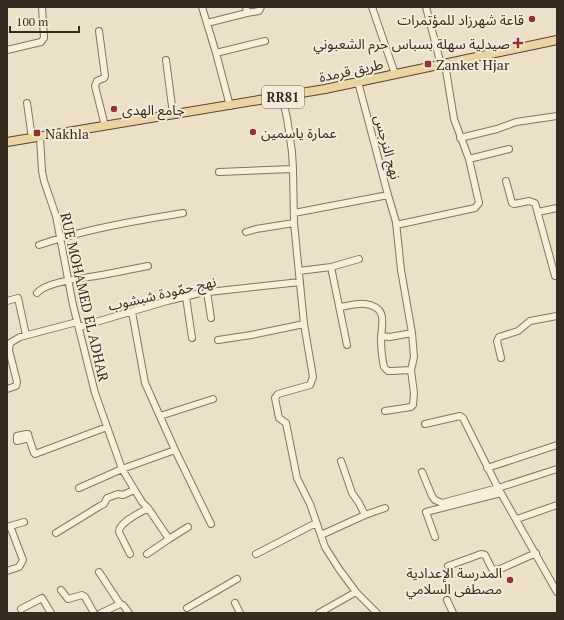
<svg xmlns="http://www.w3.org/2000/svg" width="564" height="620" font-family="'PT Serif','Noto Sans Arabic',serif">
<rect width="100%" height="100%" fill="#ece0c8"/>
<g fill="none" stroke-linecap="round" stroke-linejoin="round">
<g stroke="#87735e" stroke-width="8">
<path id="minor" d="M202 7 216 53 230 106
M372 7 395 74
M426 7 441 65
M247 13 259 11 261 7
M207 23 247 13 246 7
M99 31 105 76 104 78 97 81 95 86 105 126
M7 50 41 42 44 38 42 7
M216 53 265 41
M166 60 173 114
M282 97 287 118 292 152 293 169 294 223 304 324 313 377 310 385 278 394 275 398 279 418 286 423 297 478 310 504 325 547 339 569 356 592 377 613
M27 103 32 138
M40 137 42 171 44 181 56 216 73 305 95 393 122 469 142 502 148 508 169 539 147 554
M460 138 497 129 516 122 557 116
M469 159 509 149
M219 172 293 169
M506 181 512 203 514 204 529 201 535 203 555 276
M388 195 396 222 401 270 412 333
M538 212 557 208
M294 213 388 195 358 82
M396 225 475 208 479 203 469 159 454 119 445 64
M246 232 256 229 294 223
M39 245C86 229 134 221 183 213
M331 267 347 345
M299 271 331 267 359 259
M207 292 211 318
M37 293C47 281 86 278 102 275 118 272 133 269 148 266
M186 297 192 338
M7 301 18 298 26 335
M340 307C348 306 357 303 365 304 388 307 382 323 381 338 381 348 382 358 384 367L388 371H392L411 370 414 393 413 405 411 407 385 411
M79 327 167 301 200 293 300 282
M381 336 390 337 412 333 414 357 411 370
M218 340 251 335 304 324
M501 358 497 341 499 337 518 331 530 321 557 316
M7 389 16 386 17 382 9 350 10 343 20 337 77 322
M160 416 213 399
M425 424 460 416 463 418 498 488 557 592
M26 434H28L29 438 17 441V436Z
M29 438 34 453 35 454 107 427
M175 450 211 524
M341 461 352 493 359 503 365 515
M487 468 557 445
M422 472 432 496 435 500 442 503 498 488 557 469
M79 488 122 469 175 450 145 383 132 312
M517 519 557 505
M7 527 24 522
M56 533 100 506 104 504 107 498 118 494 123 495 134 490
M321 535 365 515 385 508
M435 537 426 512 501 493
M169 539 188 527
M130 554 119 532C119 522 140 513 148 508
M256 554 316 523
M448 566 481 554 485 555 492 569 498 570 536 553
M7 571 19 567 23 560 10 526
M99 572 120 604
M61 590 68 599 82 595 85 597 94 613
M447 600 453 613
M235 603 240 613
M187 608 237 579
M21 609 42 598 51 613
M101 613 120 604 123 605 129 613
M319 613 356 592"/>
</g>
<g stroke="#554132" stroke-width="10">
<path id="major" d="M7 142 325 89 557 40"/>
</g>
<use href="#minor" stroke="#f7eedb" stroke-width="6"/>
<use href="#major" stroke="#ebd3a4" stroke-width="8"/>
</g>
<g fill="#913336" stroke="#f4ebd8" stroke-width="1.5">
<circle cx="532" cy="19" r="4"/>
<path d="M516 37h4v4h4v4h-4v4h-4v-4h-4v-4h4z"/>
<rect x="424" y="60" width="8" height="8" rx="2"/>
<circle cx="114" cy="109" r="4"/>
<circle cx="253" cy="132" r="4"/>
<rect x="33" y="129" width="8" height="8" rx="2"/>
<circle cx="510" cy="580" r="4"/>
</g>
<g text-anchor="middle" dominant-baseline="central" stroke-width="4" stroke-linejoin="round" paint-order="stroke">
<rect fill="#f4ebd8" stroke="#706558" stroke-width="1" x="262" y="86" width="42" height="22" rx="3"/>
<g font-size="13" font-weight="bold" fill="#382b21">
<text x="283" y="97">RR81</text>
</g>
<g font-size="14" fill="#382b21" stroke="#f4ebd8" text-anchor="start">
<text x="524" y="19" text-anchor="end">قاعة شهرزاد للمؤتمرات</text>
<text x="510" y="43" text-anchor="end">صيدلية سهلة بسباس حرم الشعبوني</text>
<text x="436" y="64">Zanket Hjar</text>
<text x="122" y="109">جامع الهدى</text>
<text x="261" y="132">عمارة ياسمين</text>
<text x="45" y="133">Nakhla</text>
<text x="502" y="572" text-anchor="end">المدرسة الإعدادية<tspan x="502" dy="16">مصطفى السلامي</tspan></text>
</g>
<g font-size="14" fill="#382b21" stroke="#f4ebd8">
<text transform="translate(351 70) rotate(-12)">طريق قرمدة</text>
<text transform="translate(388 147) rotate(75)">نهج النرجس</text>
<text transform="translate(162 293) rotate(-13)">نهج حمّودة شبشوب</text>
<text transform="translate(85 297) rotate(77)">RUE MOHAMED EL ADHAR</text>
</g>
</g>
<rect width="564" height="620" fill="none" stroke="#382b21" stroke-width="16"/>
<path d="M10 26v6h69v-6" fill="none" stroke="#382b21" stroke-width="2"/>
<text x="16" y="26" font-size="12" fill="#382b21" stroke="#f4ebd8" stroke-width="3" paint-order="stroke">100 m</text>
</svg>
